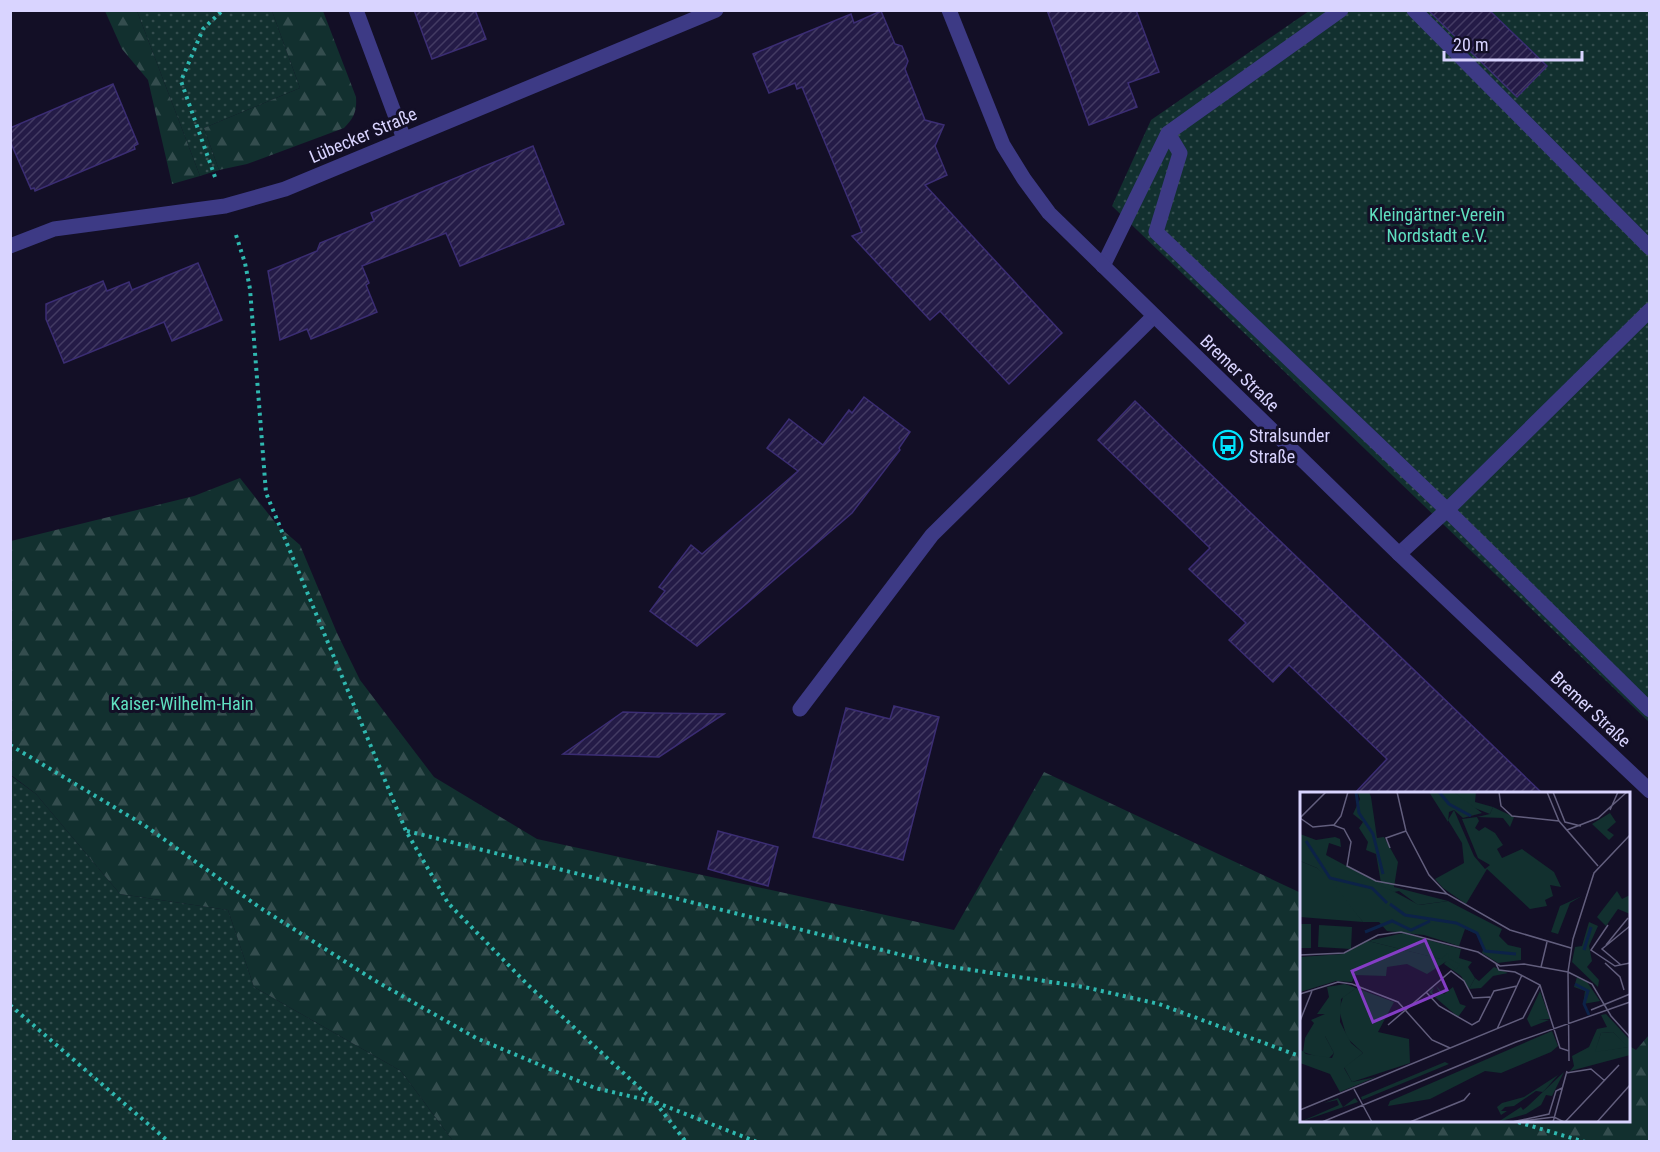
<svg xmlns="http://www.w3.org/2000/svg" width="1660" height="1152" font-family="'Roboto Condensed',sans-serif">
<defs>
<pattern id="green-dots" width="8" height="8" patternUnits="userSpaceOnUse" patternTransform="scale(1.5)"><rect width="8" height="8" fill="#12302f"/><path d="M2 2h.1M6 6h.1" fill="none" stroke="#344d4e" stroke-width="1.8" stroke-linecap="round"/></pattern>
<pattern id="forest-firs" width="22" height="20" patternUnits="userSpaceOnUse" patternTransform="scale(1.5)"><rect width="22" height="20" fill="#12302f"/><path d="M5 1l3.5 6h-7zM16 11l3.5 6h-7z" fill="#344d4e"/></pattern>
<pattern id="building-hatch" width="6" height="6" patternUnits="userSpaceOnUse" patternTransform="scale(1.5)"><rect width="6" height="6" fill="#241b47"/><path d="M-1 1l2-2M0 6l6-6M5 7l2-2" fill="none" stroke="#433b63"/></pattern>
</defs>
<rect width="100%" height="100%" fill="#130f26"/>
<path fill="url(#green-dots)" d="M137 11H272L300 88 204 128 219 170 200 176Z
M1309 11H1649V722L1112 206 1151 120Z
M10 775 36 794 120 894 228 910 254 987 401 1071 453 1141H11Z"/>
<path fill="url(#forest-firs)" d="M105 11H137L200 176 172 184 148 80 122 49Z
M272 11H323L356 97C357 111 354 118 344 128L247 164 219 170 204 128 300 88Z
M240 478 278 526 300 545 337 633 360 680 434 777 537 839 954 930 1044 772 1301 893 1302 1120H1628L1629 1046 1636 1050 1649 1035V1141H453L401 1071 254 987 228 910 120 894 36 794 11 775V541L194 496Z"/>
<path fill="url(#building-hatch)" stroke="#3b2d73" stroke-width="1.5" d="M414 10H475L486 39 432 59Z
M1047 10H1136L1159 72 1128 83 1137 107 1089 125Z
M1428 10H1489L1547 66 1517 97Z
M881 11 895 44 902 46 908 61 905 69 925 120 944 125 935 146 947 175 925 185 1062 333 1009 384 940 311 930 320 852 236 862 232 802 87 797 89 795 83 769 93 753 54 851 14 854 23Z
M113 84 138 144 134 146 135 149 35 191 34 188 31 189 10 141V128Z
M533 146 564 224 460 266 446 233 362 266 369 283 366 285 377 312 311 339 307 329 280 340 268 271 317 251 320 243 374 221 371 213Z
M198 263 222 320 172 341 164 322 64 363 46 319V304L103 281 107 291 129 282 132 290Z
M864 397 910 432 899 448 900 450 852 513 697 646 650 611 665 591 659 587 691 545 702 554 798 471 767 448 789 419 823 445 849 410 852 413Z
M1135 401 1202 466 1543 794H1354L1387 759 1289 665 1273 682 1229 640 1246 623 1189 569 1210 548 1098 440Z
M894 706 939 717 903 860 813 837 846 708 890 719Z
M623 712 653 713 724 714 659 757 563 754Z
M718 831 778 847 768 886 708 869Z"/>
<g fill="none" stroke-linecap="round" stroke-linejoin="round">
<path stroke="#2fb8b0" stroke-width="4" stroke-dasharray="3 4.5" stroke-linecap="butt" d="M215 177 181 81 203 29 223 10
M236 235 245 263 250 289 266 493 406 831 448 903 528 985 655 1102 686 1142
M10 745 144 825 259 907 374 980 476 1038 595 1088 655 1102 757 1142
M407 831 946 966 1084 987 1159 1004 1302 1057
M10 1005 169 1142
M1511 1120 1585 1142"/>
<path stroke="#3d3a85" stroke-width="15" d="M1414 10 1650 248
M1168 133 1180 153 1156 232 1447 510 1650 710
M1103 266 1168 133 1341 10
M1399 554 1447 510 1650 310
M800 709 932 535 1154 316"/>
<path stroke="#3d3a85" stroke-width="15" d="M356 10 404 139
M949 10 1003 145 1024 179 1049 213 1399 554 1650 791
M10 246 54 229 225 206 285 189 716 10"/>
</g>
<defs>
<g id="bus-ring" transform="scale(1.5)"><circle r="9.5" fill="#130f26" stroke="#00e5ff" stroke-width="1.5"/><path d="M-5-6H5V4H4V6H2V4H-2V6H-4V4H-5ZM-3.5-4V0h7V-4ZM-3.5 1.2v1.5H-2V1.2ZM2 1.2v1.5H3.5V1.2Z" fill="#00e5ff"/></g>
</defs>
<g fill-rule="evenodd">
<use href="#bus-ring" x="1228" y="445"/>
</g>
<g text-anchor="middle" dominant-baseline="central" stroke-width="6" stroke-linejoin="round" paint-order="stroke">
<g font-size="18" fill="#d9d4ff" stroke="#130f26">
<text transform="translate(363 135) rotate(-23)">Lübecker Straße</text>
<text transform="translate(1240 373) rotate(44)">Bremer Straße</text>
<text transform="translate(1591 709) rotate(43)">Bremer Straße</text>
</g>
<g font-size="18" fill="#5fe0c0" stroke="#130f26">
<text x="1437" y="214">Kleingärtner-Verein<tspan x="1437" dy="21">Nordstadt e.V.</tspan></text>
<text x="182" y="703">Kaiser-Wilhelm-Hain</text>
</g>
<g font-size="18" fill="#d9d4ff" stroke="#130f26" text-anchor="start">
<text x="1249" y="435">Stralsunder<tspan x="1249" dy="21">Straße</tspan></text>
</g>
</g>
<g transform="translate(1300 792)">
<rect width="330" height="330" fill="#130f26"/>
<path d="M154 0H176L175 10 193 15 190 22 172 15ZM154 18 174 64 185 77 190 73 178 66 162 27 177 25 179 29 175 36 179 39 185 35 195 41 203 53 197 57 202 66 222 57 254 80 261 95 250 93 253 104 245 108 247 114 230 117 187 77 166 112 143 96 135 87 164 71 162 51 148 28ZM310 21 316 30 307 38 314 43 309 48 292 32ZM0 42 16 48 35 45 40 47 41 55 29 51 26 63 119 113 148 109 202 137 199 144 208 153 221 156V168L198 171 182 161 184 154 177 142 165 137 159 154 124 143 87 139 79 130H63L17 76 0 69ZM103 141 161 157 159 166 172 170 168 175 175 186 169 197 161 184 144 172 147 168 160 172 68 149ZM56 196 94 210 78 240 109 247 110 271 52 290 44 275 63 261 47 246 39 218 43 205ZM240 199 250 227H239L249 228 231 235 227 227ZM25 222V244L34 261 27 268 3 260 5 246 14 231 11 228ZM313 240 329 255 294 261 301 241ZM145 270 149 272 62 308 61 305ZM258 283 243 300 236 299 214 314 205 315 201 319H207L201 323 197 315 202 311 224 305ZM38 306 43 315 55 306 58 310 0 330 39 313 37 308 24 311Z" fill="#12302f"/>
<path d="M52 0H69L71 5 77 46 84 45 98 70 94 95 148 109 118 113 99 99 94 100 40 74 81 91 76 62 66 58 68 50 59 36 63 30 53 22 60 7 58 1ZM129 0H154L182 21 163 26 154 18 149 20 148 30ZM193 15 214 25 210 35 203 26 177 25 190 22ZM317 99 322 107 330 103V122L318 117 306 134 297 125ZM282 104 270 111 258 142 251 140 260 114ZM289 130 298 134 289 154 292 169 287 175 299 188 298 195 272 170 275 155 282 154ZM68 149 141 167 148 161 149 167 160 172 156 178 147 169 127 182 107 172 87 175 86 184 55 183 52 190 36 189 0 200V165L43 162ZM194 175 208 181 193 184 181 196 169 197 175 186 179 189ZM277 185 287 190 300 209 283 212 285 199 274 195ZM45 192 56 196 41 207 40 230 51 251 63 261 44 276 52 290 76 285 40 300 30 282 0 271V257L6 262 32 266 34 261 25 244V222H17L29 205 27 195ZM136 194 144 202 153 195 160 212 166 214 158 225 129 200 134 195 132 200 136 205 140 201ZM306 222 330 248V263L270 279 274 274 272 264 289 255 297 237 307 235 301 223ZM313 240 328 255 295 260 301 241ZM252 239 258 254 251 260 201 281 185 279 130 307 88 314 90 309ZM264 280 252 304 246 303 241 313 226 322 198 330 221 315 223 318 228 314Z" fill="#12302f" fill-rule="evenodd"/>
<path d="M0 69 17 76 33 91 63 130 0 125Z" fill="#12302f"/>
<path d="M0 132H11V156H0ZM19 133 52 135 51 157 18 155Z" fill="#12302f"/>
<path fill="none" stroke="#0c2248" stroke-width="3" d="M56 0 59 21 73 42 83 82M139 0 149 12 171 24M6 49 30 86 72 96 87 111M90 112 105 123 156 131 177 141 185 159 216 162M65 140 92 129 111 138 130 129M284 158 291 135M275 192 288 199 284 212 289 223"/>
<path fill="none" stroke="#625e7d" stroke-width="1.5" d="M26 0 0 26 13 35 33 33 44 37 51 50 47 74 76 89 147 102M97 0 106 39 129 83 147 102 210 138 271 156M199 0 201 14 212 24 259 29M247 0 259 29 298 74M253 0 265 30 281 34M310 18 318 0M34 33 41 24 48 0M267 38 298 26 327 0M90 56 86 46 106 39M308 133 291 158 315 174 330 171M306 153 328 126M0 163 44 161 78 143 101 140 178 160 200 174 224 172 268 180M305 171 320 185 324 198M196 172 199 178 215 180 240 193 260 256 269 259M321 173 302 157 330 134M241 175 247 150M268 180 292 192 311 224 330 245M126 200 139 214 172 233 179 229 194 199 217 194M0 202 38 190 52 192 98 210 132 248 150 256M291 218 330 202M0 229 12 199M88 233 151 179 164 189 173 206 190 205M197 237 222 183M269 269 268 180 273 147 294 81 330 43M266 281 291 277 305 289M54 297 72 330M0 318 223 226 240 193M22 330 216 250 330 210M110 330 164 308 170 301M212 330 249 322 256 299 262 296M215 330 254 325 264 330M253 330 267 279M265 330 319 273M297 330 330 293"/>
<path fill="#843dc5" fill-opacity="0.15" stroke="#843dc5" stroke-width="3" d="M125 148 147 198 73 230 52 179Z"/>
<rect width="330" height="330" fill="none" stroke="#d9d4ff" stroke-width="3"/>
</g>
<rect width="1660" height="1152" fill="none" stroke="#d9d4ff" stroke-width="24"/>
<path d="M1444 51v9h138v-9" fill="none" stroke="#d9d4ff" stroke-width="3"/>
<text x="1453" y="51" font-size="18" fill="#d9d4ff" stroke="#130f26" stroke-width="4.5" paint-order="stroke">20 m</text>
</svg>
